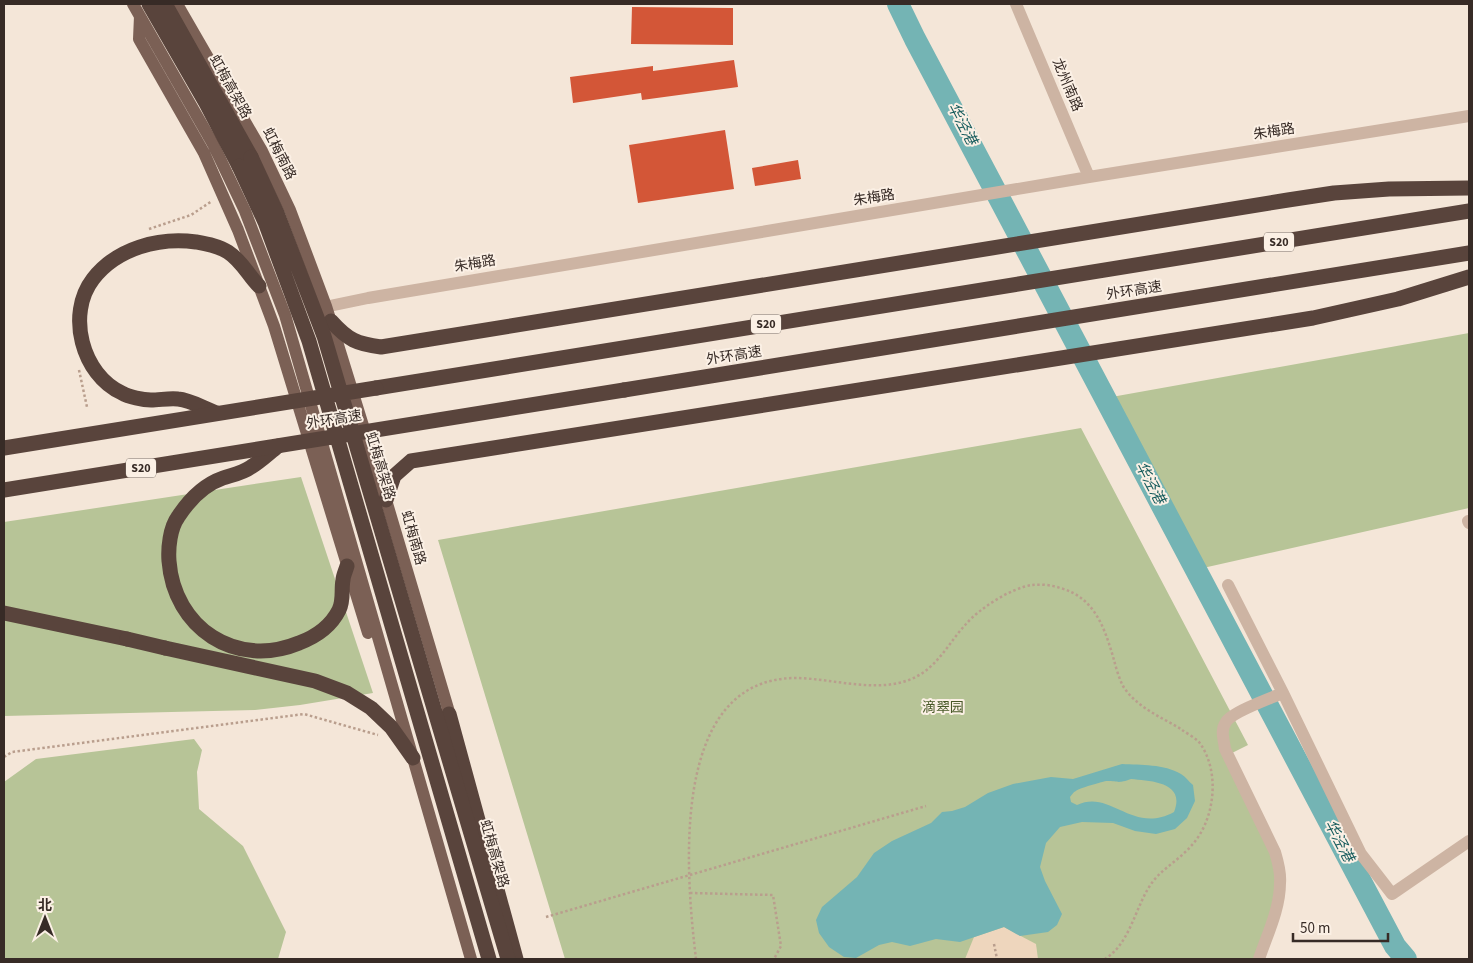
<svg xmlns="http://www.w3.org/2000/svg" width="1473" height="963" font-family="'Source Sans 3','Noto Sans SC',sans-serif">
<rect width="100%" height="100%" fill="#f4e6d8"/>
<path fill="#b7c497" d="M1469 333V508L1203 568 1106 398Z
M1081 428 1248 745 1226 756 1276 862V895L1255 959H565L438 540Z
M301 477 373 693 300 705 255 710 4 716V522Z
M194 739 202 750 197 772 199 809 243 846 286 932 278 959H4V782L36 759Z"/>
<path fill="#eed6bd" d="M1004 927 1036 944 1038 959H965L974 937Z"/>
<path fill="#74b4b4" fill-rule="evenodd" d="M1122 764C1141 765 1164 764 1181 774 1186 777 1189 782 1193 785L1195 801 1187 818 1175 829 1156 834 1135 831 1113 823 1082 822 1060 827 1046 843 1040 867 1045 881 1062 914 1057 925 1048 932 1020 936 1004 927 960 942 936 939 910 946 892 942 879 945 856 958 844 957 829 947 819 933 816 920 822 907 857 877 874 853 892 841 931 823 942 812 952 811 965 807 988 793 1013 784 1051 777 1073 779ZM1131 779C1151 781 1186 782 1174 812 1132 835 1111 789 1077 805L1071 802 1070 797C1072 795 1073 792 1076 791 1077 789 1104 781 1107 781 1119 781 1117 784 1131 779Z"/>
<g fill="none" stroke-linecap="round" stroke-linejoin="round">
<path stroke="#74b4b4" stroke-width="22" d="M898 4 915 39 1395 946 1406 959"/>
</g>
<path fill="#d35637" d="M632 7 733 8V45L631 44Z
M734 60 738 87 642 100 641 93 573 103 570 77 653 66V71Z
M725 130 734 189 638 203 629 145Z
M798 160 801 179 755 186 752 168Z"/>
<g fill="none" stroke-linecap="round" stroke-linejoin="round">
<path stroke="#b99e8d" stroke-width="2.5" stroke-dasharray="2.5 2.5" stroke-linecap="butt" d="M149 229 191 215 212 201
M79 370 87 407
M4 757 12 752 304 714 378 735
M690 893 773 895 781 946 774 959
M546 917 926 806
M994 944 997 959
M696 959C686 876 668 679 795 678 835 678 884 697 921 674 940 662 951 640 966 624 980 608 1011 588 1032 585 1041 584 1052 585 1060 588 1095 597 1105 629 1114 660 1116 668 1119 678 1123 686 1136 707 1161 717 1181 729 1186 733 1194 737 1199 742 1221 771 1215 821 1191 846 1180 859 1165 867 1154 880 1135 904 1132 942 1105 959"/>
<path stroke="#cdb4a3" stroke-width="12" d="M1016 4 1089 177
M315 309 368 298 1089 177 1469 116
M1468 521 1469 523
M1228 585 1283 693 1361 854 1392 894 1469 841
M1259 959C1267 935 1280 909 1280 883 1281 873 1278 862 1275 852L1225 749C1224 740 1220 730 1226 722 1232 712 1271 698 1283 693"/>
<path stroke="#7b6055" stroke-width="12" d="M133 4 213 144 245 211 285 315 471 959
M177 4 262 151 290 210 326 306 386 500 452 722
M140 16 139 39 204 153 238 230 274 326 368 633"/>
<path stroke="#59443c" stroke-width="15" d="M149 4 206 103 239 166
M165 4 251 157
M331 321C348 340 357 344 381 347L1288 200 1334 193 1389 189 1469 188
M376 388 1469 211
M624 390 1469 253
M217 413C205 409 191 400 178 399 169 398 160 400 151 400 143 400 129 397 122 393 82 375 66 314 93 279 117 248 159 237 196 242 207 244 219 246 228 252 242 261 248 275 259 286
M278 446C269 453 261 461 251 467 243 473 232 475 223 478 203 485 189 500 178 517 170 528 168 548 169 561 174 628 236 669 299 643 315 637 331 626 339 610 344 600 341 590 343 580 343 576 346 570 347 566
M386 500 394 476 411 461 1313 318 1398 299 1469 277
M4 613 127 639
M165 648 315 681 347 693 371 708 391 727 413 758
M449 714 516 959"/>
<path stroke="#59443c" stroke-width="15" d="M251 157 277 213 324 336 508 959
M239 166 265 222 309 341 489 959
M4 448 376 388
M4 490 624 390
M127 639 165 648"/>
</g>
<g text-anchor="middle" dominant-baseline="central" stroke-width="4" stroke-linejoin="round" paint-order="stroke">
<g fill="#fbf0e5" stroke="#72665f" stroke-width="1">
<rect x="1264" y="232.5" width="30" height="19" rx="4"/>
<rect x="751" y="314.5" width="30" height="19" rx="4"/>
<rect x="126" y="458.5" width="30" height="19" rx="4"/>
</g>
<g font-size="12" font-weight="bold" fill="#372b26">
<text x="1279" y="242">S20</text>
<text x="766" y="324">S20</text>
<text x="141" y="468">S20</text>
</g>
<g font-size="14" fill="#372b26" stroke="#fbf0e5">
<text transform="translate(1067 85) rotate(67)">龙州南路</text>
<text transform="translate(230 87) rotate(61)">虹梅高架路</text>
<text transform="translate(1274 132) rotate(-9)">朱梅路</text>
<text transform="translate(279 154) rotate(63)">虹梅南路</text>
<text transform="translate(874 198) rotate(-9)">朱梅路</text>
<text transform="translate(475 264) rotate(-10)">朱梅路</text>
<text transform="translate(1134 291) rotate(-9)">外环高速</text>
<text transform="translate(734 356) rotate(-9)">外环高速</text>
<text transform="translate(334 420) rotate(-9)">外环高速</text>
<text transform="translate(380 466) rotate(73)">虹梅高架路</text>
<text transform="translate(413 538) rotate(74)">虹梅南路</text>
<text transform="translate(494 854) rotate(74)">虹梅高架路</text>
</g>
<g font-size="14" fill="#485827" stroke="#fbf0e5">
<text x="943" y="708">滴翠园</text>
</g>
<g font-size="15" font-style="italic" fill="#175c5d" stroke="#fbf0e5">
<text transform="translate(962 124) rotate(62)">华泾港</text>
<text transform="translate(1150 483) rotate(62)">华泾港</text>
<text transform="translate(1339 841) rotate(62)">华泾港</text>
</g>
</g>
<rect width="1473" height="963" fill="none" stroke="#372b26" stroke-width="10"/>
<g transform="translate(45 918)" stroke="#fbf0e5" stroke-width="4" paint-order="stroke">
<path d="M0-4L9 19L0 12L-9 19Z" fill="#372b26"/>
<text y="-8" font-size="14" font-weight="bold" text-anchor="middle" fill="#372b26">北</text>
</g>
<path d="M1293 933v8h95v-8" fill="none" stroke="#372b26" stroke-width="2.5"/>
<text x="1300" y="933" font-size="15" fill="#372b26" stroke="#fbf0e5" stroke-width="4" paint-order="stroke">50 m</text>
</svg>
